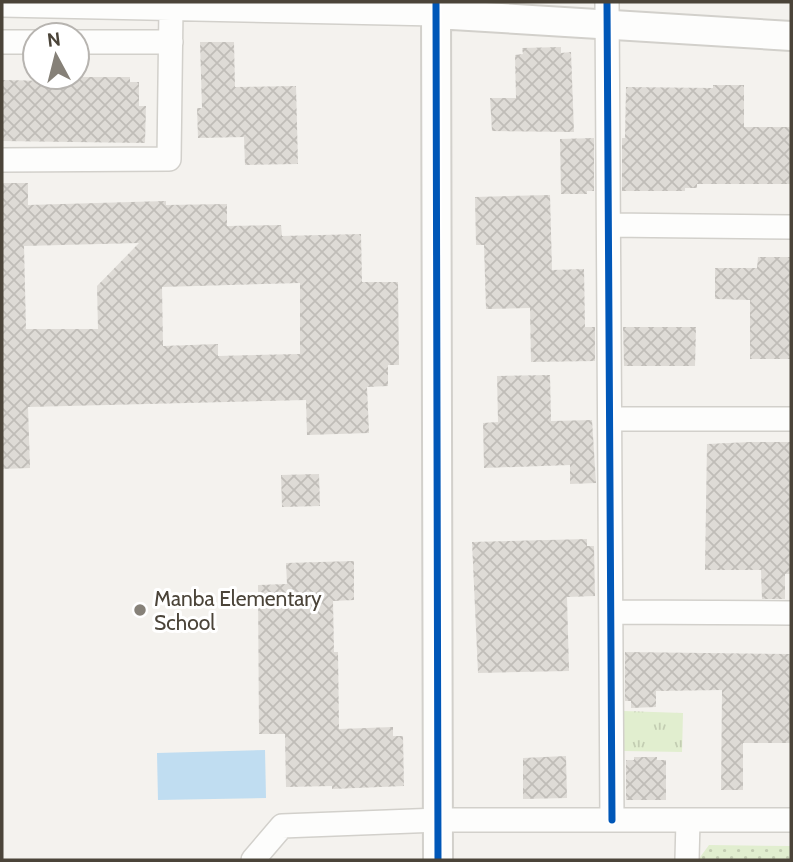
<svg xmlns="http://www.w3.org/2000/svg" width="793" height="862" font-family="Cabin,sans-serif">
<defs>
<pattern id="grass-tufts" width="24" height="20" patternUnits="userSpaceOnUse" patternTransform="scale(1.75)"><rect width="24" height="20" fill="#e1eecf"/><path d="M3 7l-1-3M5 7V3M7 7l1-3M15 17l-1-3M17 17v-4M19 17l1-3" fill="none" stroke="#c3cdb2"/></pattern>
<pattern id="park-dots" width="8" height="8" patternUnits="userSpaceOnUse" patternTransform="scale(1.75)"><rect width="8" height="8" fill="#e1eecf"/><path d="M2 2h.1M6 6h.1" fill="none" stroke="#c3cdb2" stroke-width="1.8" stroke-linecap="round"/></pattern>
<pattern id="building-cross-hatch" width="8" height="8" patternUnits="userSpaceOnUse" patternTransform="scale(1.75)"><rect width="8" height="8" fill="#dedbd6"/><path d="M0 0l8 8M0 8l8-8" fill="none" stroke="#c0bdb8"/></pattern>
</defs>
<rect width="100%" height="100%" fill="#f4f2ee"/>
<path fill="url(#grass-tufts)" d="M624 711 683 713 682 752 623 751Z"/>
<path fill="url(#park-dots)" d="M709 845 791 846V860H698Z"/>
<path fill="#c0ddf1" d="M265 750 266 798 158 800 157 753Z"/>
<path fill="url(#building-cross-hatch)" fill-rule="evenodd" d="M200 42H234L235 87 296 86 298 164 245 165 244 137 198 138 197 108H202Z
M561 47V53L571 52 574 132 492 131 490 98H516L515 55 523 54 522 48Z
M55 77H130V82H139V106H146L145 143 2 141V80L55 81Z
M713 85H744V127H791V184H697V188H685V191H622V138H625L626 87 713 88Z
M594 138V191H587V194H561L560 139Z
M2 183H28V205L166 201V205L227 204V226L281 225 282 236 361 234 362 282H398L399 365H388V386L367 387 369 433 307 435 306 400 28 407 30 468 2 469ZM139 243 97 286 98 329H26L24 246ZM300 283V354L218 356V344L163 346 162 287Z
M550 195 552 270 584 269 585 327H595V361L531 362 530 308 486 309 484 245H476L475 197Z
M758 257H791V359H750V300L715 299V268H757Z
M623 327H696L695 366H624Z
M550 375 551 421 592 420 596 483 570 484V465L484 468 483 423 498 422 497 376Z
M750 442H791V574H785V599H762L761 570H705L707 444Z
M319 474 320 506 282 507 281 475Z
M587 539V546H594L595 596 567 597 569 671 478 673 472 542Z
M354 561V600L333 601 334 652H338L339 729 393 727V736H403L404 786 332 789V786L286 787 285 734H259L258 585 287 584 286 563Z
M625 652 791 654V743H743V790H721L722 690 656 691V707L631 708V701H625Z
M566 756 567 798 523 799V758Z
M634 757H657V760H666V800H626V760H634Z"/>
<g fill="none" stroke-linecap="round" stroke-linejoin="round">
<g stroke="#d2d0cb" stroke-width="26">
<path id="minor" d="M607 2 612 820
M2 5 436 14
M2 42H35
M77 42H171
M2 160 169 159 171 8 168 2
M609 225 791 227
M610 419H791
M611 612 791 613
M253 860 282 826 439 820H791
M687 860 688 820"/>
</g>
<g stroke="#d2d0cb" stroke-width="32">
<path id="tertiary" d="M436 2 438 860
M436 14 791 36"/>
</g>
<use href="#minor" stroke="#fdfdfc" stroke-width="23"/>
<use href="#tertiary" stroke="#fdfdfc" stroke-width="28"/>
<g stroke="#fff" stroke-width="11">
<path id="cycleway" d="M436 2 438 860
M607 2 612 820"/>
</g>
<use href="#cycleway" stroke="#0057b8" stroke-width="7"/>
</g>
<circle fill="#868178" stroke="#fff" stroke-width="2.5" cx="140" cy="610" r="7"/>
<g text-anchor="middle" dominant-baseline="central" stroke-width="6" stroke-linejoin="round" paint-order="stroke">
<g font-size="21" fill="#4b4439" stroke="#fff" text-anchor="start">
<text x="154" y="598">Manba Elementary<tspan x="154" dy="24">School</tspan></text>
</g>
</g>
<rect width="793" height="862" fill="none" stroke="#4b4439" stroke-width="7"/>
<g transform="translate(56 56) rotate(353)"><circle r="33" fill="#ffffff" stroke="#b7b4b0" stroke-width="2"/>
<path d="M0-5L12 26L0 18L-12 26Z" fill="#868178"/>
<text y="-10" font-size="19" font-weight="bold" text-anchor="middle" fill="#4b4439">N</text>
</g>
</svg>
